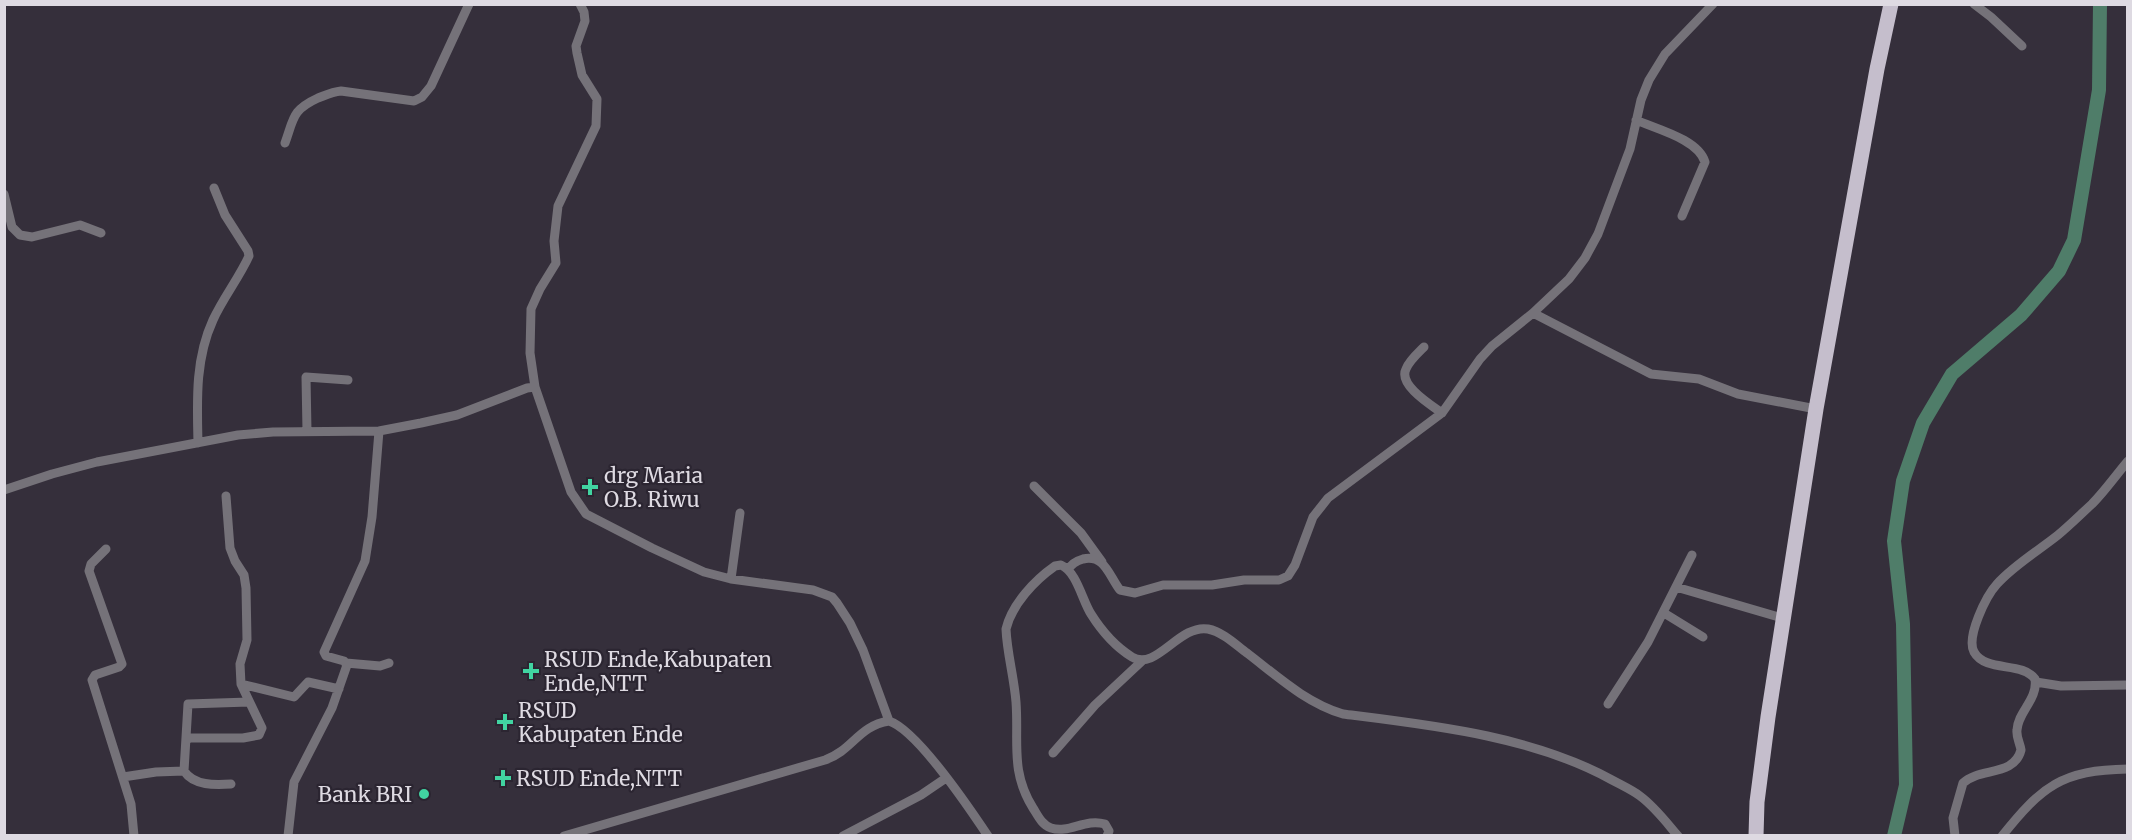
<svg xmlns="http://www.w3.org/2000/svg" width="2132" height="840" font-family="Merriweather,serif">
<rect width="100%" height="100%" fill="#352f3b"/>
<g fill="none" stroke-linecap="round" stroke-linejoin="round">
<path stroke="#4f7d69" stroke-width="14" d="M1894 836 1906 785 1903 624 1894 541 1903 481 1923 423 1952 374 2021 315 2059 271 2074 240 2099 90 2100 4"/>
<path stroke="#757279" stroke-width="9" d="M1974 4 1991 17 2022 46
M1636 120C1656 129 1698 139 1705 162L1682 216
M285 143C294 118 292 110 318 98 326 95 332 92 341 91L414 101 422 97 431 86 469 4
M4 194 12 227 20 235 32 237 80 225 101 233
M1533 313 1651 374 1699 379 1738 394 1816 409
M1424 347C1418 353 1409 361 1406 369 1398 385 1431 405 1442 413
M535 387 530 353 531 309 540 289 556 263 554 241 558 206 596 126 597 99 582 75 577 53 576 46 585 21 584 12 580 4
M307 431 306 377 348 380
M198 443C197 401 195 359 213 320 223 298 239 278 249 256L248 251 225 215 214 188
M1034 486 1081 533 1102 562
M4 490 52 474 97 462 238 435 273 432 379 431 421 423 457 415 527 388 535 387 571 492 586 514 652 548 704 572 731 579 813 590 832 597 837 603 850 623 863 650 889 721
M106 549 91 564 89 571 122 664 119 667 95 675 92 680 131 804 134 836
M1068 570C1071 564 1076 561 1083 559 1105 554 1109 576 1120 590L1135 593 1163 585H1212L1244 580H1279L1288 576 1295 565 1313 517 1328 498 1442 413 1480 359 1492 346 1533 313 1569 279 1585 258 1598 234 1630 149 1641 100 1649 80 1665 54 1713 4
M731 579 740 513
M1676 587 1782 618
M1664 613 1703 637
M346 663 380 666 389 663
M2036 682 2061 686 2128 685
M241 684 294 697 308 682 339 689
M1608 704 1648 642 1692 555
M186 740 190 738H243L259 735 262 728 241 684 240 664 247 640 246 588 244 575 235 561 230 548 226 496
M1053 753 1095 705 1142 661
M184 771C194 786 215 785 231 784
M123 777 156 772 184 771 188 704 249 702
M288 836 294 782 332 708 347 665 344 661 326 656 324 652 365 561 372 517 379 431
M564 836 825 760C853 750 858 726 889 721 917 730 970 809 988 836
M843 836 921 795 946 778
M1107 836 1109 831 1105 824C1085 818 1069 834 1051 828 1042 825 1038 816 1033 808 1010 771 1019 742 1016 702 1014 677 1007 653 1006 629 1012 604 1035 580 1055 566L1061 565C1077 572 1082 600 1091 614 1101 630 1116 647 1132 657 1156 672 1179 624 1208 629 1223 632 1236 645 1247 653 1277 676 1306 703 1343 714 1431 725 1533 736 1612 780 1621 785 1632 790 1640 796 1655 807 1666 822 1678 836
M1955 836 1953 818 1963 783C1980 767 2014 777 2021 750 2020 743 2016 737 2017 730 2018 711 2038 700 2035 679 2022 661 1986 673 1974 652 1966 637 1986 596 1997 584 2014 565 2038 551 2058 535 2070 525 2081 514 2092 504 2105 491 2116 475 2128 461
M2002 836C2042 786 2062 770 2128 769"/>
<path stroke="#c5becc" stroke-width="15" d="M1756 836 1757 802 1768 717 1816 409 1877 69 1891 4"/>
</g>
<g fill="#41d4a1" stroke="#2b2531" stroke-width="2">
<path d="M587 478h6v6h6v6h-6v6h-6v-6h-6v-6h6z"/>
<path d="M528 662h6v6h6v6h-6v6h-6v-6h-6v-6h6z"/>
<path d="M502 713h6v6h6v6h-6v6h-6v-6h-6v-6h6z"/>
<path d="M500 769h6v6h6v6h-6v6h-6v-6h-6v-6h6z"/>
<circle cx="424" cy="794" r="6"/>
</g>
<g text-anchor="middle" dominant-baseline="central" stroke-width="4.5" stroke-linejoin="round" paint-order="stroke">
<g font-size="21" fill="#dedae2" stroke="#2b2531" text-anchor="start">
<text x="604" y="475">drg Maria<tspan x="604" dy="24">O.B. Riwu</tspan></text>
<text x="544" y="659">RSUD Ende,Kabupaten<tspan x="544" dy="24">Ende,NTT</tspan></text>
<text x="518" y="710">RSUD<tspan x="518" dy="24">Kabupaten Ende</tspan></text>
<text x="516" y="778">RSUD Ende,NTT</text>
<text x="412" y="794" text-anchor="end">Bank BRI</text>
</g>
</g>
<rect width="2132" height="840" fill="none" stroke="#dedae2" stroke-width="12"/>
</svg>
